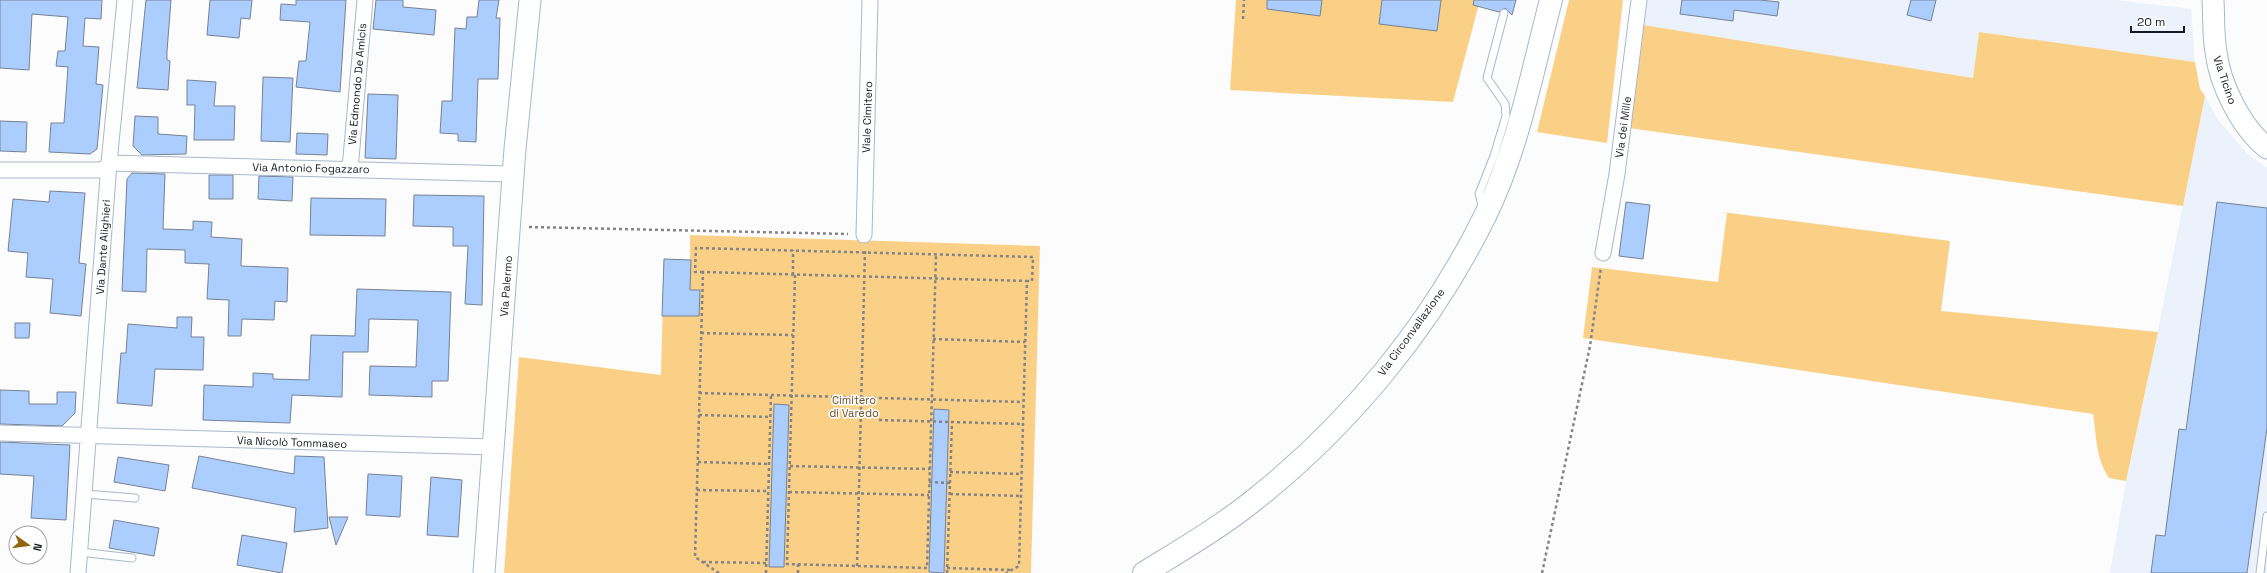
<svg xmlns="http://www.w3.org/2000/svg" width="2267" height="573" font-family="'Space Grotesk',sans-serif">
<rect width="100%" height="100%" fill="#fcfcfc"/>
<path fill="#ebf2fc" d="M1646 0H2116L2191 9 2195 62 1979 32 1973 78 1643 25Z
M2205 96 2218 120 2247 153 2267 168V573H2110L2126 481 2140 420Z"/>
<path fill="#fad087" d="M1236 0H1480L1453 102 1230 90Z
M1569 0H1623L1607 143 1537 132Z
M1643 25 1973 78 1979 32 2195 62 2200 89 2205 96 2183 206 1629 128Z
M1722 212 1950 241 1941 311 2158 332 2126 481 2109 478C2095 456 2097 438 2093 414L1583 338 1592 267 1718 282 1727 213Z
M690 235 1040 246 1031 573H504L519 357 661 375 664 259 690 260Z"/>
<path fill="#acceff" stroke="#768192" d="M0 0H102L101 19 85 18 83 46 99 47 96 84 103 85 97 149 90 154 49 152 51 123H64L68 67 56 66 58 51H65L68 17 32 14 29 70 0 68Z
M146 0H171L167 51V60L170 61 168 90 137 88Z
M210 0H252L250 19 241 18 239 38 207 35Z
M296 0H346L340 92 296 87 299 61H306L310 22 280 20 281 4 296 5Z
M376 0H403V7L436 10 434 35 373 29Z
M479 0H499L496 18H500L498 79H478L476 142 458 141V134L440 133 442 101H452L455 28 466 29 467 17H477Z
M1267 0H1322L1320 16 1267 9Z
M1382 0H1441L1437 31 1379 24Z
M1474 0H1516L1512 15 1505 8 1499 12 1473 5Z
M1682 0H1760L1779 2 1777 16 1734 10 1733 21 1680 14Z
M1911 0H1936L1931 21 1907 15Z
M263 77 293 78 290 142 261 141Z
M187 80 216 82 214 106H235L234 140H194L195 105H187Z
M368 94 398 95 396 159 365 158Z
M135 116 158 117V134L187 136 186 154 142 155 133 146Z
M0 121 27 122 26 152 0 151Z
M297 133 328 134 327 155 296 154Z
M132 173 165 174 163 229 193 230V221L212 222 211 237 242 239 241 266 288 268 287 302 275 301 274 320 242 319 241 336H228L229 300 207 299 209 264 185 263V250L147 249 146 292 122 291 127 179Z
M209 175H233V199H209Z
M259 176 293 177 292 201 258 199Z
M50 191 85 193 79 263 86 264 81 316 50 313 53 279 26 277 28 253 8 251 13 199 49 202Z
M414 195 484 196 482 305 465 304 468 246H453V227L413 226Z
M311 198 386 199 385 236 310 235Z
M1626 202 1650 205 1643 259 1619 256Z
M2217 202 2267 208V428L2247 573H2151L2156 535 2165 536 2179 429 2186 430Z
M664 259 691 260 690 290H700L699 316H662Z
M357 289 451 292 448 381H432V397L369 395 370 366 416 367 418 320 369 319 368 352H343L342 397 292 395 290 423 203 420 204 385 253 387V373L273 374V379L309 380 311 335 355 336Z
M177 317H192L191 337H204L203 370 155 369 152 406 117 403 121 353H126L128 324 177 328Z
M15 323H30L29 338H15Z
M0 390 29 391V404H57V392H76L75 413 62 426 0 424Z
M774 404 789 405 784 567H769Z
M934 409 949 410 944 573 929 572Z
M0 442 70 445 66 520 31 518 34 476 0 474Z
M199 456 294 474 295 456 324 457 328 528 294 532 296 508 192 488Z
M118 457 169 465 165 491 114 482Z
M368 474 402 476 400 517 366 515Z
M431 477 462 480 458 537 427 535Z
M329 517H348L336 545Z
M114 520 159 528 154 556 109 548Z
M242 535 287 543 282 573 237 565Z"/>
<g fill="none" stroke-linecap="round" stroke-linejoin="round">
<g stroke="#aab7c9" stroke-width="9">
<path id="lane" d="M1483 208 1479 194 1494 156 1506 116 1505 104 1487 78 1504 13
M85 494 135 498
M80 552 132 558
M2260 573 2267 516"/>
</g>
<g stroke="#aab7c9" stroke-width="17">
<path id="street" d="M109 163 514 174
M350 169 365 0
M0 170H99L105 169 109 163
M864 235 870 0
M1603 253 1617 174 1639 0
M0 433 495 447
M78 573 109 163 125 0"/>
</g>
<g stroke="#aab7c9" stroke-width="23">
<path id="secondary" d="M2213 0C2214 17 2213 35 2216 52 2220 85 2241 127 2267 148
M484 573 515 149 530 0"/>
</g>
<g stroke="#aab7c9" stroke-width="24">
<path id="primary" d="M1144 573C1181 550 1219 528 1253 501 1349 425 1431 326 1485 216 1518 149 1532 72 1551 0"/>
</g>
<path stroke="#828488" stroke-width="2.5" stroke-dasharray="3 3" stroke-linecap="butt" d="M1243 19 1244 0
M529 227 848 234
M703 272H695L696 248 1033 257 1032 281H1027
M793 275V250
M795 275 787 564 927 568 936 255
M701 333 793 335
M933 339 1025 342
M699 393 1023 402
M699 415 771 417
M879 420 1023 424
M698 462 769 464
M790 466 930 469
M950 472 1021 474
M929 482 950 483
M697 490 768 491
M789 492 929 495
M950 494 1021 496
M703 562 767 563
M857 566 865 251
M947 568 1011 570
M719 573 695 557 703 272 1027 281 1019 566 1006 573
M766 573 771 395
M798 573V564
M947 573 952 422
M1542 573 1590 346 1601 267"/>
<use href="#lane" stroke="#fff" stroke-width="7"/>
<use href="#street" stroke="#fff" stroke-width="15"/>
<use href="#secondary" stroke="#fff" stroke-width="21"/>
<use href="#primary" stroke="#fff" stroke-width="22"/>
</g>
<g text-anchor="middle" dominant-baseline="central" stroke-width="3" stroke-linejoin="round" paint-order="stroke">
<g font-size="11" fill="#151920" stroke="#fff">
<text transform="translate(2225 80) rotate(71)">Via Ticino</text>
<text transform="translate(357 84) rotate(-85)">Via Edmondo De Amicis</text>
<text transform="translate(867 117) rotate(-88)">Viale Cimitero</text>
<text transform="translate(1623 127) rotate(-82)">Via dei Mille</text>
<text transform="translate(311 168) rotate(1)">Via Antonio Fogazzaro</text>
<text transform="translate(103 247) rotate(-86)">Via Dante Alighieri</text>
<text transform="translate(506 286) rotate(-86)">Via Palermo</text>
<text transform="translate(1411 332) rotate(-54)">Via Circonvallazione</text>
<text transform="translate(292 442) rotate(2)">Via Nicolò Tommaseo</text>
</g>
<g font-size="11" fill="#675129" stroke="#fff">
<text x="854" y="400">Cimitero<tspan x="854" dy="13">di Varedo</tspan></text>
</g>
</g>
<g transform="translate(28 545) rotate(104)"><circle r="19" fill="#ffffff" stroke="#a1a3a6"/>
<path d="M0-3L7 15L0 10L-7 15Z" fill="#8e660b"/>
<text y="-6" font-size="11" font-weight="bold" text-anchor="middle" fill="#151920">N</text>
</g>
<path d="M2131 26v6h53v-6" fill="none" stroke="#151920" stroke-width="2"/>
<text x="2137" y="26" font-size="12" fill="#151920" stroke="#ffffff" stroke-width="3" paint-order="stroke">20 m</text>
</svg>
